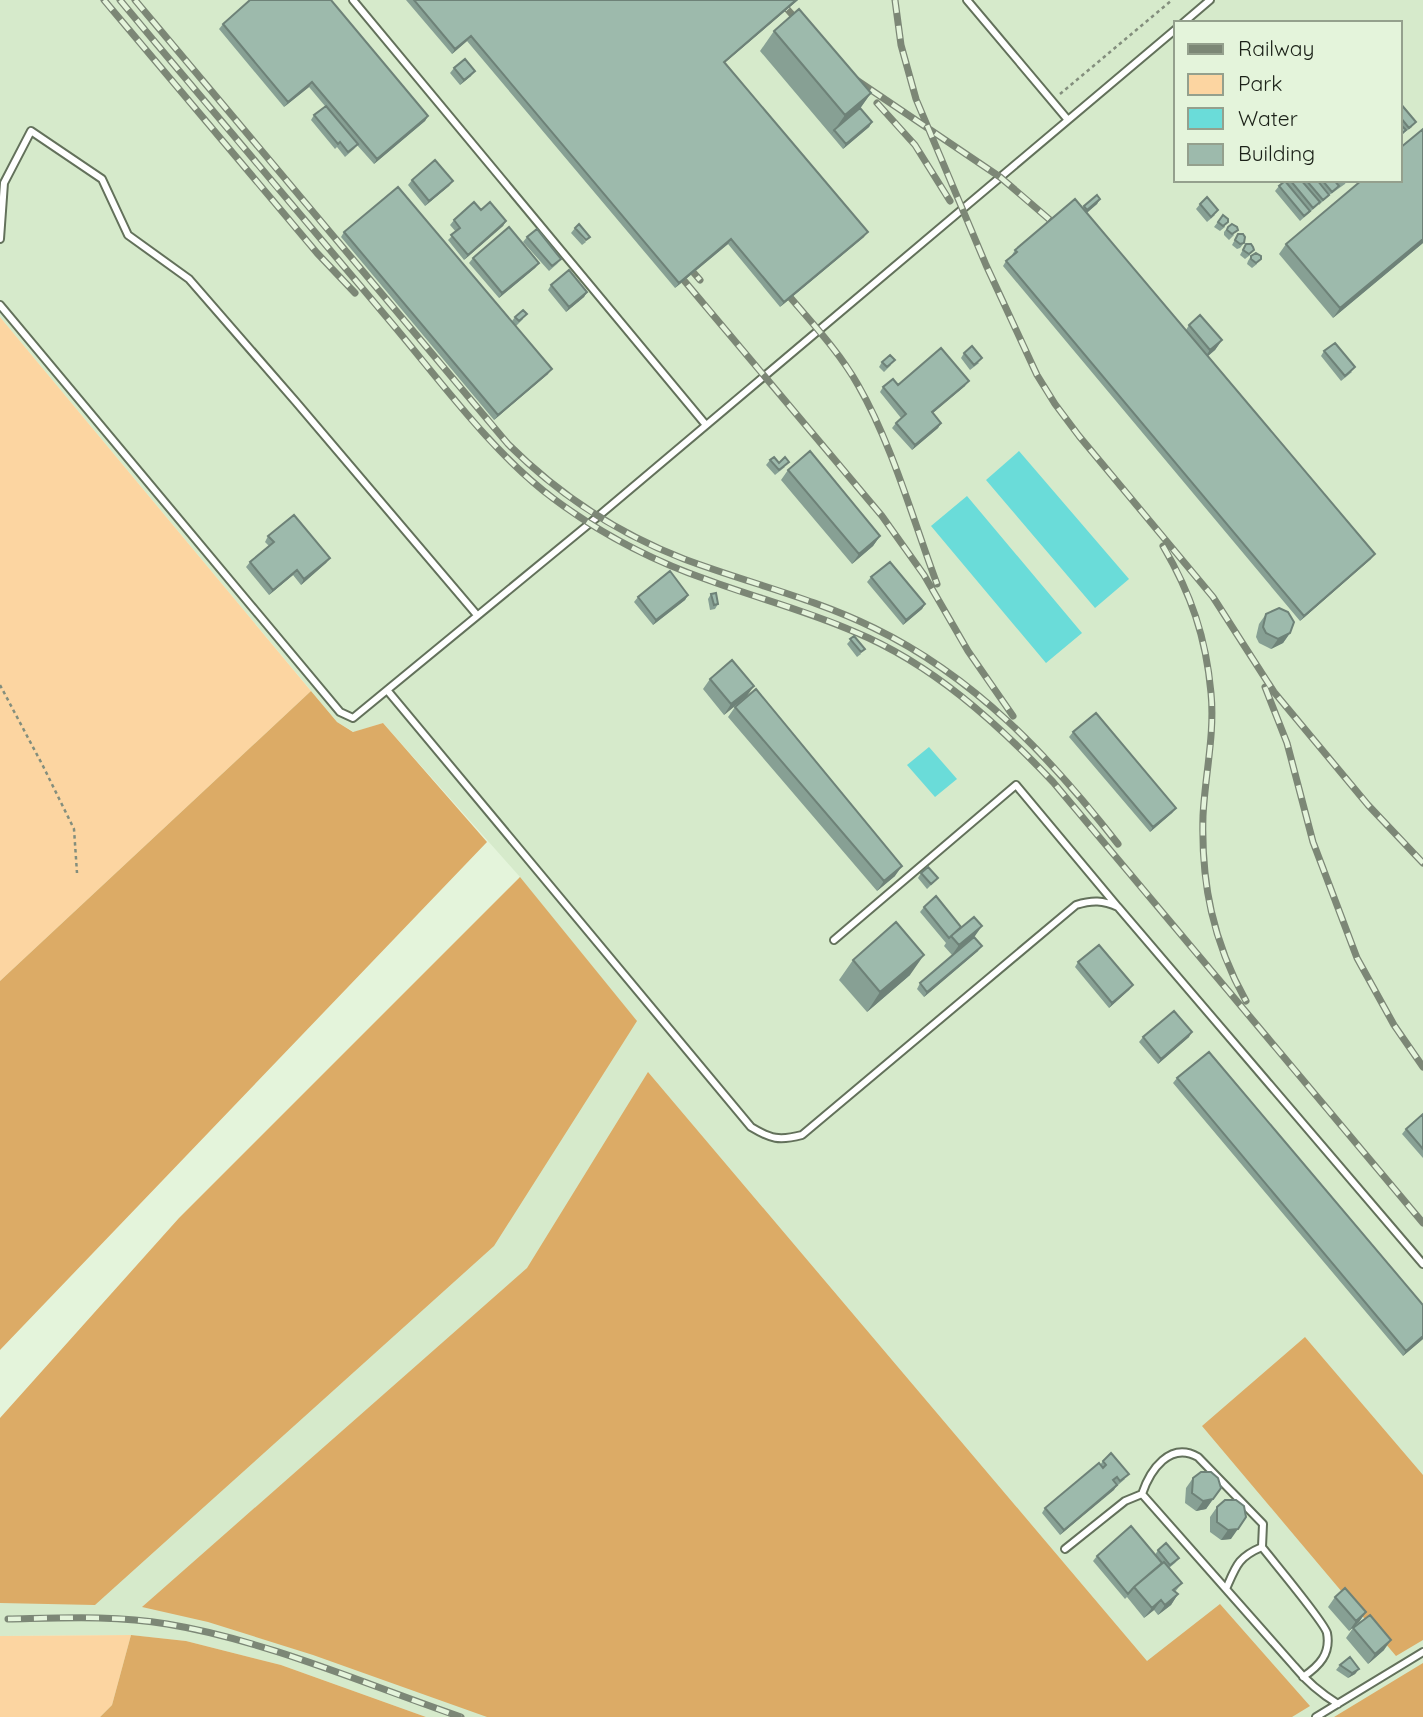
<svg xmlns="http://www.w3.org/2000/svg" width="1423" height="1717" font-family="Quicksand,sans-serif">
<rect width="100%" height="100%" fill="#e4f4db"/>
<path fill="#d6eacb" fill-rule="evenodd" d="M0 0H1423V1717H426L281 1665 186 1641 130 1635 0 1636V1523L520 877 383 723 354 732 337 722 0 317ZM1176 23H1400V180H1176Z"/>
<path fill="#fcd5a1" d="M0 317 311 691 0 981Z
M131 1635 112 1705 100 1717H0V1636Z"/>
<path fill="#dcab66" d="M311 691 337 722 353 732 383 723 487 842 0 1350V981Z
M520 877 637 1021 494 1246 95 1605 0 1603V1418L179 1218Z
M648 1072 1147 1661 1220 1604 1310 1706 1292 1717H487L313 1655 208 1622 142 1607 527 1268Z
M1305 1337 1423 1475V1640L1396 1656 1202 1426Z
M131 1635 186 1641 281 1665 426 1717H100L112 1705Z
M1423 1663V1717H1334Z"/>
<path fill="#6adcd9" d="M1019 451 1129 579 1095 608 986 480Z
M967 496 1082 633 1046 663 931 526Z
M929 747 957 779 935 797 907 765Z"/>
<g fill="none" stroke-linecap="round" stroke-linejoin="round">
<g stroke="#63715b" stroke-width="10">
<path id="lane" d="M353 0 706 425
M967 0 1068 120
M1183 23 1210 0
M0 239 4 183 31 131 102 179 128 235 189 279 296 402 477 615
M0 305 340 712 353 718 589 524 1176 29
M387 690 751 1127C771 1139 779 1141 802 1135L1076 905C1092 900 1103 900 1118 907L1423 1264
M834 940 1016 785 1117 906
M1065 1549 1125 1501 1142 1494
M1226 1589C1236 1566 1238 1557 1262 1547
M1303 1677C1319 1666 1331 1654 1327 1633 1325 1623 1272 1560 1262 1547L1263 1524 1198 1457C1170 1441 1150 1470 1142 1494L1294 1666C1307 1682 1320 1693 1338 1704
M1316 1717 1423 1652"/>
</g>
<path stroke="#838e7d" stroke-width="2.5" stroke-dasharray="3.5 3.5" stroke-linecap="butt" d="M1060 94 1172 0
M0 685 43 766 74 829 77 873"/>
<use href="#lane" stroke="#fff" stroke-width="6"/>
<g stroke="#7c8776" stroke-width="7">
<path id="rail" d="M104 0 317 253 355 293
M120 0C209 107 299 213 389 320 439 379 493 454 554 499 601 534 653 561 708 580 757 598 807 611 855 632 932 664 996 722 1053 782L1423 1223
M135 0 508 444C559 495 617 533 684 559 748 583 813 598 874 628 975 677 1050 757 1118 844
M779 0 806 30
M895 0 901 45 916 99 986 265 1037 375 1055 404 1079 436 1213 597 1274 692 1368 805 1423 863
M849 75 1000 177 1064 232
M877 103 915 145 950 201
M680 257 700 280
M671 265 882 516 924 575 968 651 1013 716
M779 284C806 317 837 348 858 385 892 444 913 520 937 584
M1163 546C1191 594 1206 637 1211 693 1215 734 1205 775 1203 816 1201 883 1213 942 1246 1001
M1265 687 1287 743 1313 842 1357 958 1394 1025 1423 1067
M8 1619C60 1618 115 1615 167 1624 265 1640 367 1685 461 1717"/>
</g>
<use href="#rail" stroke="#e4f4db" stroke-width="4.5" stroke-dasharray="13" stroke-linecap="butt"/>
</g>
<path fill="#87a094" d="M406 0H798L724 63 864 237 780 307 728 244 675 288 467 41 452 54Z
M223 24 428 116 425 121 374 164 357 145 354 149 345 157 337 147 335 149 311 120 314 115 325 106 309 87 284 107 219 29Z
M774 31 871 93 860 108 872 122 869 127 843 149 760 51Z
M454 68 471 76 460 85 450 73Z
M1400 103 1412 127 1405 132 1400 137Z
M412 180 453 181 449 186 425 206 408 185Z
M1286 180H1347L1345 184 1328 196 1319 205V204L1300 221 1275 191 1279 186Z
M1100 199 1097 204 1087 213 1186 330 1189 325 1222 340 1215 350 1208 356 1371 559 1300 621 1003 266 1006 261 1013 256 1012 255 1015 250 1084 206Z
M1200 204 1215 215 1207 222 1196 209Z
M481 210 506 221 503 226 464 260 448 240 456 232 450 225 454 220Z
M1223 215 1225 227 1220 231 1214 227Z
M1228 227 1234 235 1229 240 1224 235V232Z
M575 228 586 242 582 245 571 233Z
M344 232 512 321 515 317 523 319 516 326 548 374 494 420 341 237Z
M1238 234 1244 243 1240 248 1237 249 1232 245Z
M527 237 561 259 557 264 549 271 523 242Z
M1423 243 1333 318 1279 254 1286 244Z
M1246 244 1250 255 1245 259 1240 255Z
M1251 256 1257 264 1252 268 1247 264 1248 261Z
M473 258 539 263 535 268 499 298 469 263Z
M551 285 587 292 584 297 566 312 548 290Z
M1324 351 1352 372 1341 381 1321 356Z
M964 353 979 363 970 370 961 358Z
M882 362 891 365 884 372 879 367Z
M898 385 965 386 933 413 941 423 938 428 912 450 892 428 896 423 901 418 880 392 883 387Z
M770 460 785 467 775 475 766 465Z
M788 470 880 536 873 546 852 564 781 480Z
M268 536 330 558 326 563 301 585 293 575 269 595 246 567 250 562 269 546 265 542Z
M871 577 925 604 922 609 903 625 867 582Z
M711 594 718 604 715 609 710 610 708 599Z
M688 595 685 600 653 625 634 602 638 597Z
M1266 614 1290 633 1283 643 1271 649 1259 643 1256 637 1259 624Z
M854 636 861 654 857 657 847 644Z
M710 679 747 696 724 715 703 689Z
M735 707 895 876 877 891 728 717Z
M1073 732 1176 808 1172 813 1150 832 1069 737Z
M921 873 938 878 927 889 918 878Z
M924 907 961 927 974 937 978 951 924 997 917 989 920 983 952 955 944 946 946 943 920 912Z
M853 960 910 975 867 1012 839 980Z
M1078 962 1133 985 1129 990 1109 1008 1075 967Z
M1143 1037H1189L1158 1064 1139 1042Z
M1177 1078 1423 1339 1403 1356 1173 1083Z
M1423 1114V1158L1402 1134 1406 1129Z
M1103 1461 1125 1479 1060 1535 1042 1513 1045 1508 1100 1465Z
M1193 1478 1221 1488 1206 1509 1196 1511 1185 1503 1186 1488Z
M1225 1500 1231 1539 1221 1540 1210 1532V1517L1217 1507Z
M1158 1550 1179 1558 1175 1563 1169 1568 1182 1583 1175 1592 1178 1594 1171 1605 1158 1615 1154 1610 1144 1618 1127 1597 1125 1599 1093 1561 1097 1556 1155 1555Z
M1335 1597 1366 1612 1359 1622 1349 1631 1328 1607Z
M1353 1628 1384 1650 1368 1664 1346 1638Z
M1340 1665 1359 1669 1355 1674 1348 1678 1336 1670Z"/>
<path fill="#6e8278" d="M796 0H798L720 67 724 62Z
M471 36 467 41 452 54 455 49Z
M475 71 471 76 460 85 464 80Z
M312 82 309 87 284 107 288 102Z
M871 93 857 113 834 130 831 135 845 115Z
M428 116 425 121 374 164 377 159Z
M872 122 869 127 843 149 846 144Z
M453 181 449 186 425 206 429 201Z
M1100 199 1097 204 1084 215 1087 210Z
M506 221 503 226 464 260 468 255Z
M868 232 864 237 780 307 784 302Z
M731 239 728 244 675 288 679 283Z
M1423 239V243L1333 318 1340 308Z
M539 263 535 268 499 298 502 293Z
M587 292 584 297 566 312 569 307Z
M1222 340 1215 350 1203 360 1210 350Z
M552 369 548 374 494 420 498 415Z
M969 381 965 386 928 417 932 412Z
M941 423 938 428 912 450 915 445Z
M880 536 873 546 852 564 859 554Z
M1375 554 1371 559 1300 621 1304 616Z
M330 558 326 563 301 585 304 579Z
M297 570 293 575 269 595 273 590Z
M688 595 685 600 653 625 656 620Z
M925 604 922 609 903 625 906 620Z
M1290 633 1283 643 1271 649 1278 639Z
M754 686 747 696 724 715 731 704Z
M1176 808 1172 813 1150 832 1153 827Z
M902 866 895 876 877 891 884 881Z
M982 926 975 936 952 955 959 945Z
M982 946 978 951 924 997 927 992Z
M924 955 910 975 867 1012 880 992Z
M1133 985 1129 990 1109 1008 1112 1003Z
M1192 1032 1189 1037 1158 1064 1161 1059Z
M1423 1336V1339L1403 1356 1406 1351Z
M1117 1485 1114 1490 1060 1535 1064 1530Z
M1213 1499 1206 1509 1196 1511 1203 1501Z
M1238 1529 1231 1539 1221 1540 1228 1530Z
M1178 1594 1171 1605 1158 1615 1165 1605Z
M1161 1600 1154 1610 1144 1618 1152 1608Z
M1366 1612 1359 1622 1349 1631 1356 1621Z
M1391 1640 1384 1650 1368 1664 1375 1654Z
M1359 1669 1355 1674 1348 1678 1352 1673Z"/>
<path fill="#9dbaac" stroke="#6e8278" stroke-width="2" d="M250 0H331L428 116 377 159 312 82 288 102 223 24Z
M414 0H796L724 62 868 232 784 302 731 239 679 283 471 36 455 49Z
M799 9 871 93 845 115 774 31Z
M465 59 475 71 464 80 454 68Z
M1400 103 1416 122 1409 128 1400 117Z
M326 106 358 144 348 152 340 142 338 144 314 115Z
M860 108 872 122 846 144 834 130Z
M1400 124 1406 130 1400 135Z
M1423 129V239L1340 308 1286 244 1362 180H1400V148Z
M435 160 453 181 429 201 412 180Z
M1290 180H1301L1320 202 1313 208Z
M1306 180H1317L1329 195 1323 200Z
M1322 180H1334L1339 186 1332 192Z
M1285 181 1310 211 1304 216 1279 186Z
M398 187 552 369 498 415 344 232Z
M1097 195 1100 199 1087 210 1084 206Z
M1207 197 1218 210 1211 217 1200 204Z
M1075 199 1375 554 1304 616 1006 261 1017 252 1015 250Z
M474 202 481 210 490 202 506 221 468 255 451 235 460 228 454 220Z
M1223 215 1228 219V222L1223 226 1218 222Z
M579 224 590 237 586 240 575 228Z
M1232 224 1237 227 1238 230 1232 234 1227 230 1228 227Z
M509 227 539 263 502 293 473 258Z
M537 229 561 259 552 266 527 237Z
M1238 234H1243L1245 237 1244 243 1240 244 1235 240Z
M1246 244H1251L1253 247 1254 250 1249 254 1243 250Z
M1256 253 1261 256V259L1256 263 1251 259V256Z
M569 270 587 292 569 307 551 285Z
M523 310 527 314 519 321 515 317Z
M1200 315 1222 340 1210 350 1189 325Z
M1335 343 1355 367 1345 376 1324 351Z
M972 346 982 358 974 365 964 353Z
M941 348 969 381 932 412 941 423 915 445 896 423 906 414 883 387 893 379 898 385Z
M890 355 895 360 887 367 882 362Z
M810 451 880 536 859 554 788 470Z
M774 457 779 463 785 457 789 462 779 470 770 460Z
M294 515 330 558 304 579 297 570 273 590 250 562 274 542 268 536Z
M890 562 925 604 906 620 871 577Z
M670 571 688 595 656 620 638 597Z
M716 593 718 604 714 605 711 594Z
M1279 608 1288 612 1294 622 1290 633 1278 639 1266 633 1263 627 1266 614Z
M854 636 865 649 861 652 850 639Z
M732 660 754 686 731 704 710 679Z
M756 689 902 866 884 881 735 707Z
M1096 713 1176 808 1153 827 1073 732Z
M928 867 938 878 931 884 921 873Z
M936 896 961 927 949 938 924 907Z
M974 917 982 926 959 945 951 936Z
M896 922 924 955 880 992 853 960Z
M974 937 982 946 927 992 920 983Z
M1099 945 1133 985 1112 1003 1078 962Z
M1174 1011 1192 1032 1161 1059 1143 1037Z
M1209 1052 1423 1305V1336L1406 1351 1177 1078Z
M1423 1114V1149L1406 1129Z
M1111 1453 1129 1474 1120 1481 1117 1477 1113 1480 1117 1485 1064 1530 1045 1508 1099 1463 1103 1468 1106 1465 1103 1461Z
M1201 1472H1211L1218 1478 1221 1488 1213 1499 1203 1501 1192 1493 1193 1478Z
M1225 1500H1236L1244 1506 1246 1517 1238 1529 1228 1530 1217 1522V1507Z
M1131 1526 1162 1563 1134 1587 1128 1594 1097 1556Z
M1166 1543 1179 1558 1170 1565 1158 1550Z
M1164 1562 1182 1583 1173 1590 1178 1594 1165 1605 1161 1600 1152 1608 1134 1587Z
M1345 1588 1366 1612 1356 1621 1335 1597Z
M1370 1615 1391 1640 1375 1654 1353 1628Z
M1350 1657 1359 1669 1352 1673 1340 1665Z"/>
<rect x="1174" y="21" width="228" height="161" fill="#e4f4db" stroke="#94a08d" stroke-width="2"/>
<rect x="1188" y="44" width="35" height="10" fill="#7c8776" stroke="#94a08d" stroke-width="2"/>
<text x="1238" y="56" font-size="21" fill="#1b2118">Railway</text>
<rect x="1188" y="74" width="35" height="21" fill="#fcd5a1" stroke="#94a08d" stroke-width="2"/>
<text x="1238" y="91" font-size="21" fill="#1b2118">Park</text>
<rect x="1188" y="108" width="35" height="21" fill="#6adcd9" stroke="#94a08d" stroke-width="2"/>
<text x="1238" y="126" font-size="21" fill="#1b2118">Water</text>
<rect x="1188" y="144" width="35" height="21" fill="#9dbaac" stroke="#94a08d" stroke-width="2"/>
<text x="1238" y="161" font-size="21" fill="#1b2118">Building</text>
</svg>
